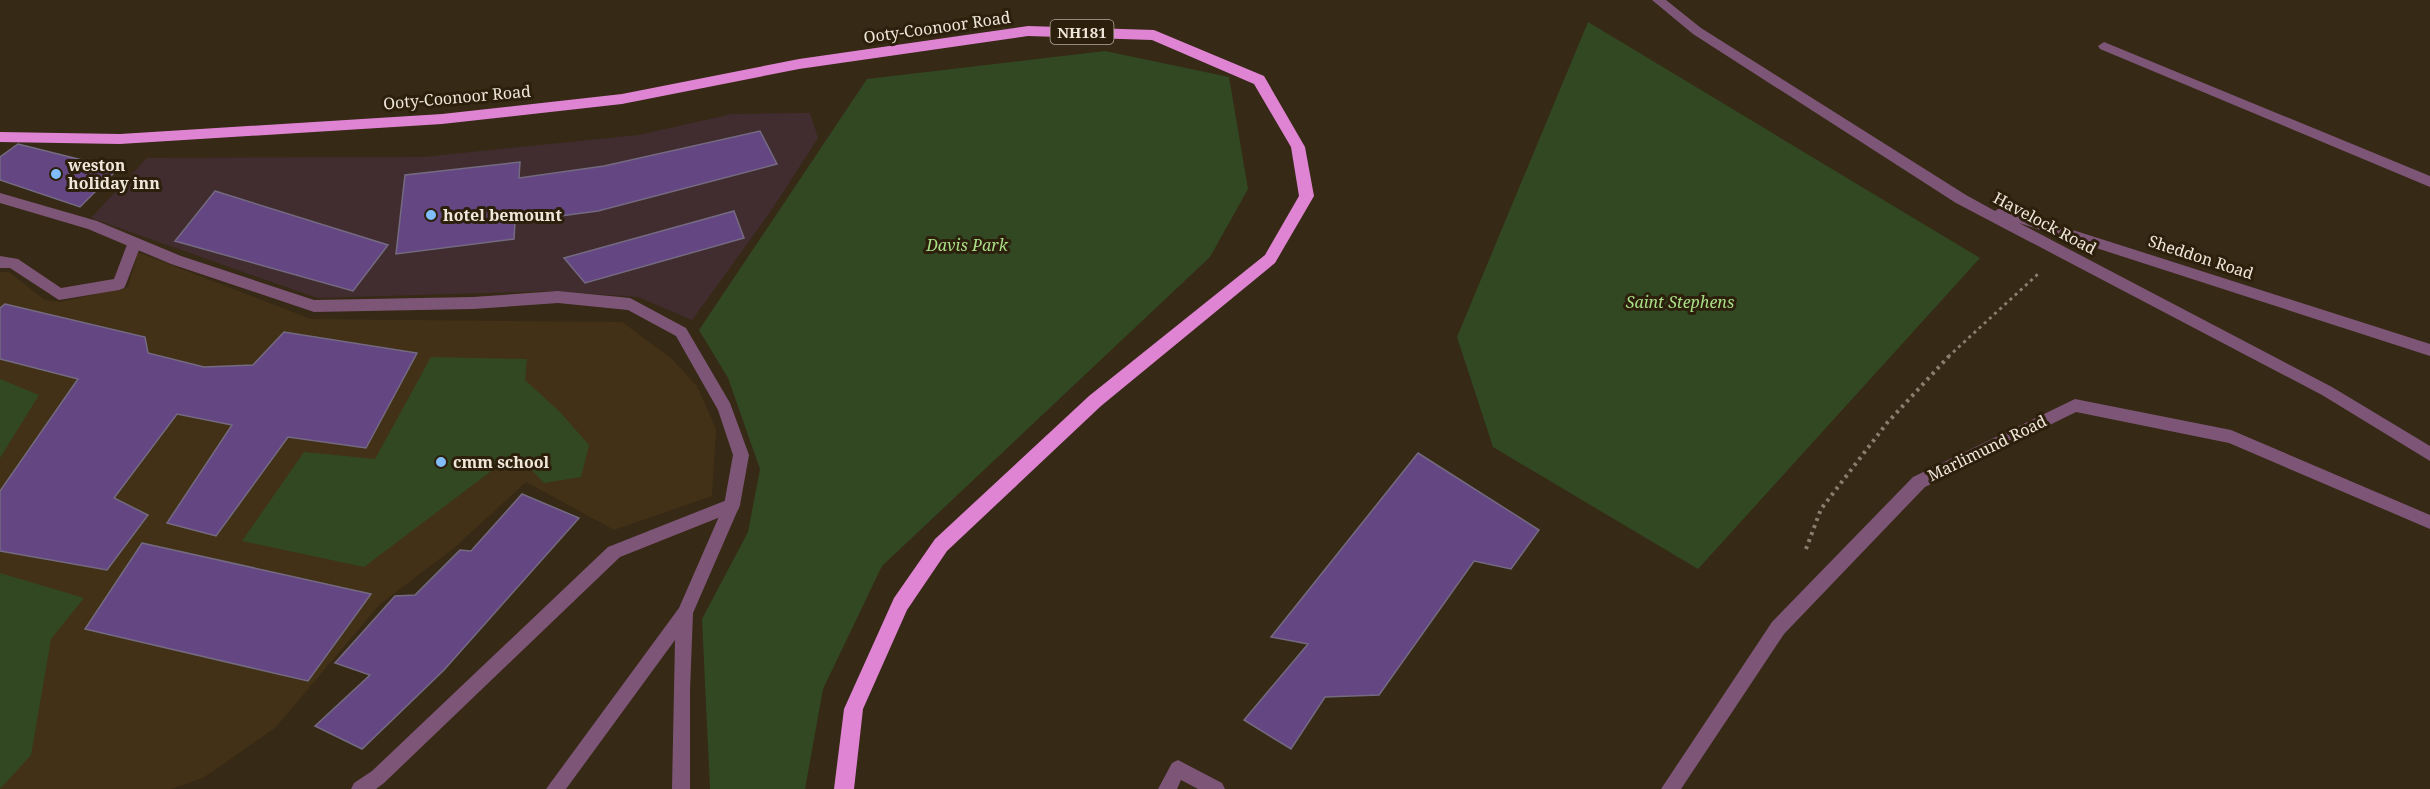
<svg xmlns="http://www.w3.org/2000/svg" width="2430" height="789" font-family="'Noto Serif',serif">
<rect width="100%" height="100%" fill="#362915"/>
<path fill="#412d30" d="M810 113 818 138 771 211 692 320 638 297 553 291 317 298 91 218 147 158 423 157 638 135 732 114Z"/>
<path fill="#423117" d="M138 252 311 319 622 322 671 358 697 386 716 429 712 496 614 530 526 482 453 549 380 604 275 728 203 778 171 789H0V272H9L45 300 60 302 128 287Z"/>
<path fill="#324823" d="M1588 22 1980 258 1698 569 1493 447 1457 337Z
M1105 51 1229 77 1248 189 1210 257 882 566 823 689 805 789H710L702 619 748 532 760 469 728 378 699 330 867 79Z
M431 357 527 359 525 380 560 412 589 445 581 477 544 483 526 464 498 466 364 567 242 541 304 452 375 459Z
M0 379 39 395 0 458Z
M0 573 84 598 51 639 31 755 0 789Z"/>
<path fill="#644782" stroke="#746a81" stroke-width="1.5" d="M760 131 777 164 598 211 515 222 514 239 396 254 405 175 520 162 519 178 604 166Z
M18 144 118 169 80 207 0 180V157Z
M215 191 388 245 353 291 175 241Z
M734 211 744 238 585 283 564 258Z
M5 304 145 337 148 353 204 367 253 365 284 332 417 353 366 448 288 437 216 536 167 523 232 425 177 414 114 498 148 515 107 570 0 551V491L78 379 0 359V308Z
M1418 453 1539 530 1511 569 1474 561 1379 695 1325 697 1291 749 1244 720 1308 644 1271 637Z
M522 494 579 518 444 670 362 749 315 726 370 675 335 663 395 596 415 595 460 550 471 551Z
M142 543 371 594 308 681 85 629Z"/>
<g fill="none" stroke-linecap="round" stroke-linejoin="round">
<path stroke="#8a7f6e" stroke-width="3" stroke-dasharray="3 4" stroke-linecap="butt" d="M1948 357 2039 273"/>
<path stroke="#8a7f6e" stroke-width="4" stroke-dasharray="3 4.5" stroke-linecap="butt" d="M1806 549 1821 509 1887 423 1949 356"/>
<path fill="#7d5677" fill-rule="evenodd" d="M1652 0H1666L1701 28 1966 195 1995 211 2001 207 2430 344V356L2019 223 2332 387 2430 446V461L2322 395 1956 203 1693 34Z
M2104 42 2430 176V187L2100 49 2098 46Z
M135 237 142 242 126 284 124 288 119 290 59 300 10 268H0V256L18 259 61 288 114 279 128 242Z
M732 498 738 500 740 505 738 510 620 557 384 783 376 789H351L354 783 372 771 608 547Z
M1178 760 1222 783 1225 789H1198L1181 780 1177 789H1158L1172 763Z"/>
<path fill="#7d5677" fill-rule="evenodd" d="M0 193 97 221 181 256 314 300 473 297 558 291 630 298 686 328 730 403 749 455 740 505 693 613 690 690V789H672L675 640 566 789H546L679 608 724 505 733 455 718 410 676 336 628 310 558 303 473 309 314 312 171 264 88 229 0 203Z
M2075 399 2231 430 2430 515V529L2229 443 2076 412 1925 487 1784 634 1681 789H1661L1772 622 1913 477Z"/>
<path fill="#de84d2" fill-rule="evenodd" d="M1028 26 1154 30 1264 76 1305 147 1314 196 1275 263 1101 406 947 551 907 610 863 709 854 789H834L844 709 894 598 935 539 1089 396 1265 255 1299 196 1291 147 1254 84 1152 40 1028 36 799 69 622 104 442 124 120 144 0 142V132L120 134 442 114 622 94 799 59Z"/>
</g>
<g fill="#80bdfa" stroke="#2c1f0c" stroke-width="2">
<circle cx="56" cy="174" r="6"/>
<circle cx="431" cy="215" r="6"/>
<circle cx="441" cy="462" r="6"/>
</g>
<g text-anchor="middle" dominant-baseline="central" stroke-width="6" stroke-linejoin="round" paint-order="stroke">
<rect fill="#2c1f0c" stroke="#b5ab9d" stroke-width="1.5" x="1050.5" y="20" width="63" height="24" rx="4.5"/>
<g font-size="15" font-weight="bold" fill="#f0e7db">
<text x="1082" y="32">NH181</text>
</g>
<g font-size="16" fill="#f0e7db" stroke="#2c1f0c">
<text transform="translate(937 27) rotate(-8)">Ooty-Coonoor Road</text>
<text transform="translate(457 97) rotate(-5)">Ooty-Coonoor Road</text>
<text transform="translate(2045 223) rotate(28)">Havelock Road</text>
<text transform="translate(2201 257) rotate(18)">Sheddon Road</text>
<text transform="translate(1987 448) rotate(-26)">Marlimund Road</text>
</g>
<g font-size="16" font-weight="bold" fill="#f0e7db" stroke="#2c1f0c" text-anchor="start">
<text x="68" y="165">weston<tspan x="68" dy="18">holiday inn</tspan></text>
<text x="443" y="215">hotel bemount</text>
<text x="453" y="462">cmm school</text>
</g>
<g font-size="16" font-style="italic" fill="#a9df87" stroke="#2c1f0c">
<text x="967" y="245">Davis Park</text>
<text x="1680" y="302">Saint Stephens</text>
</g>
</g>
</svg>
